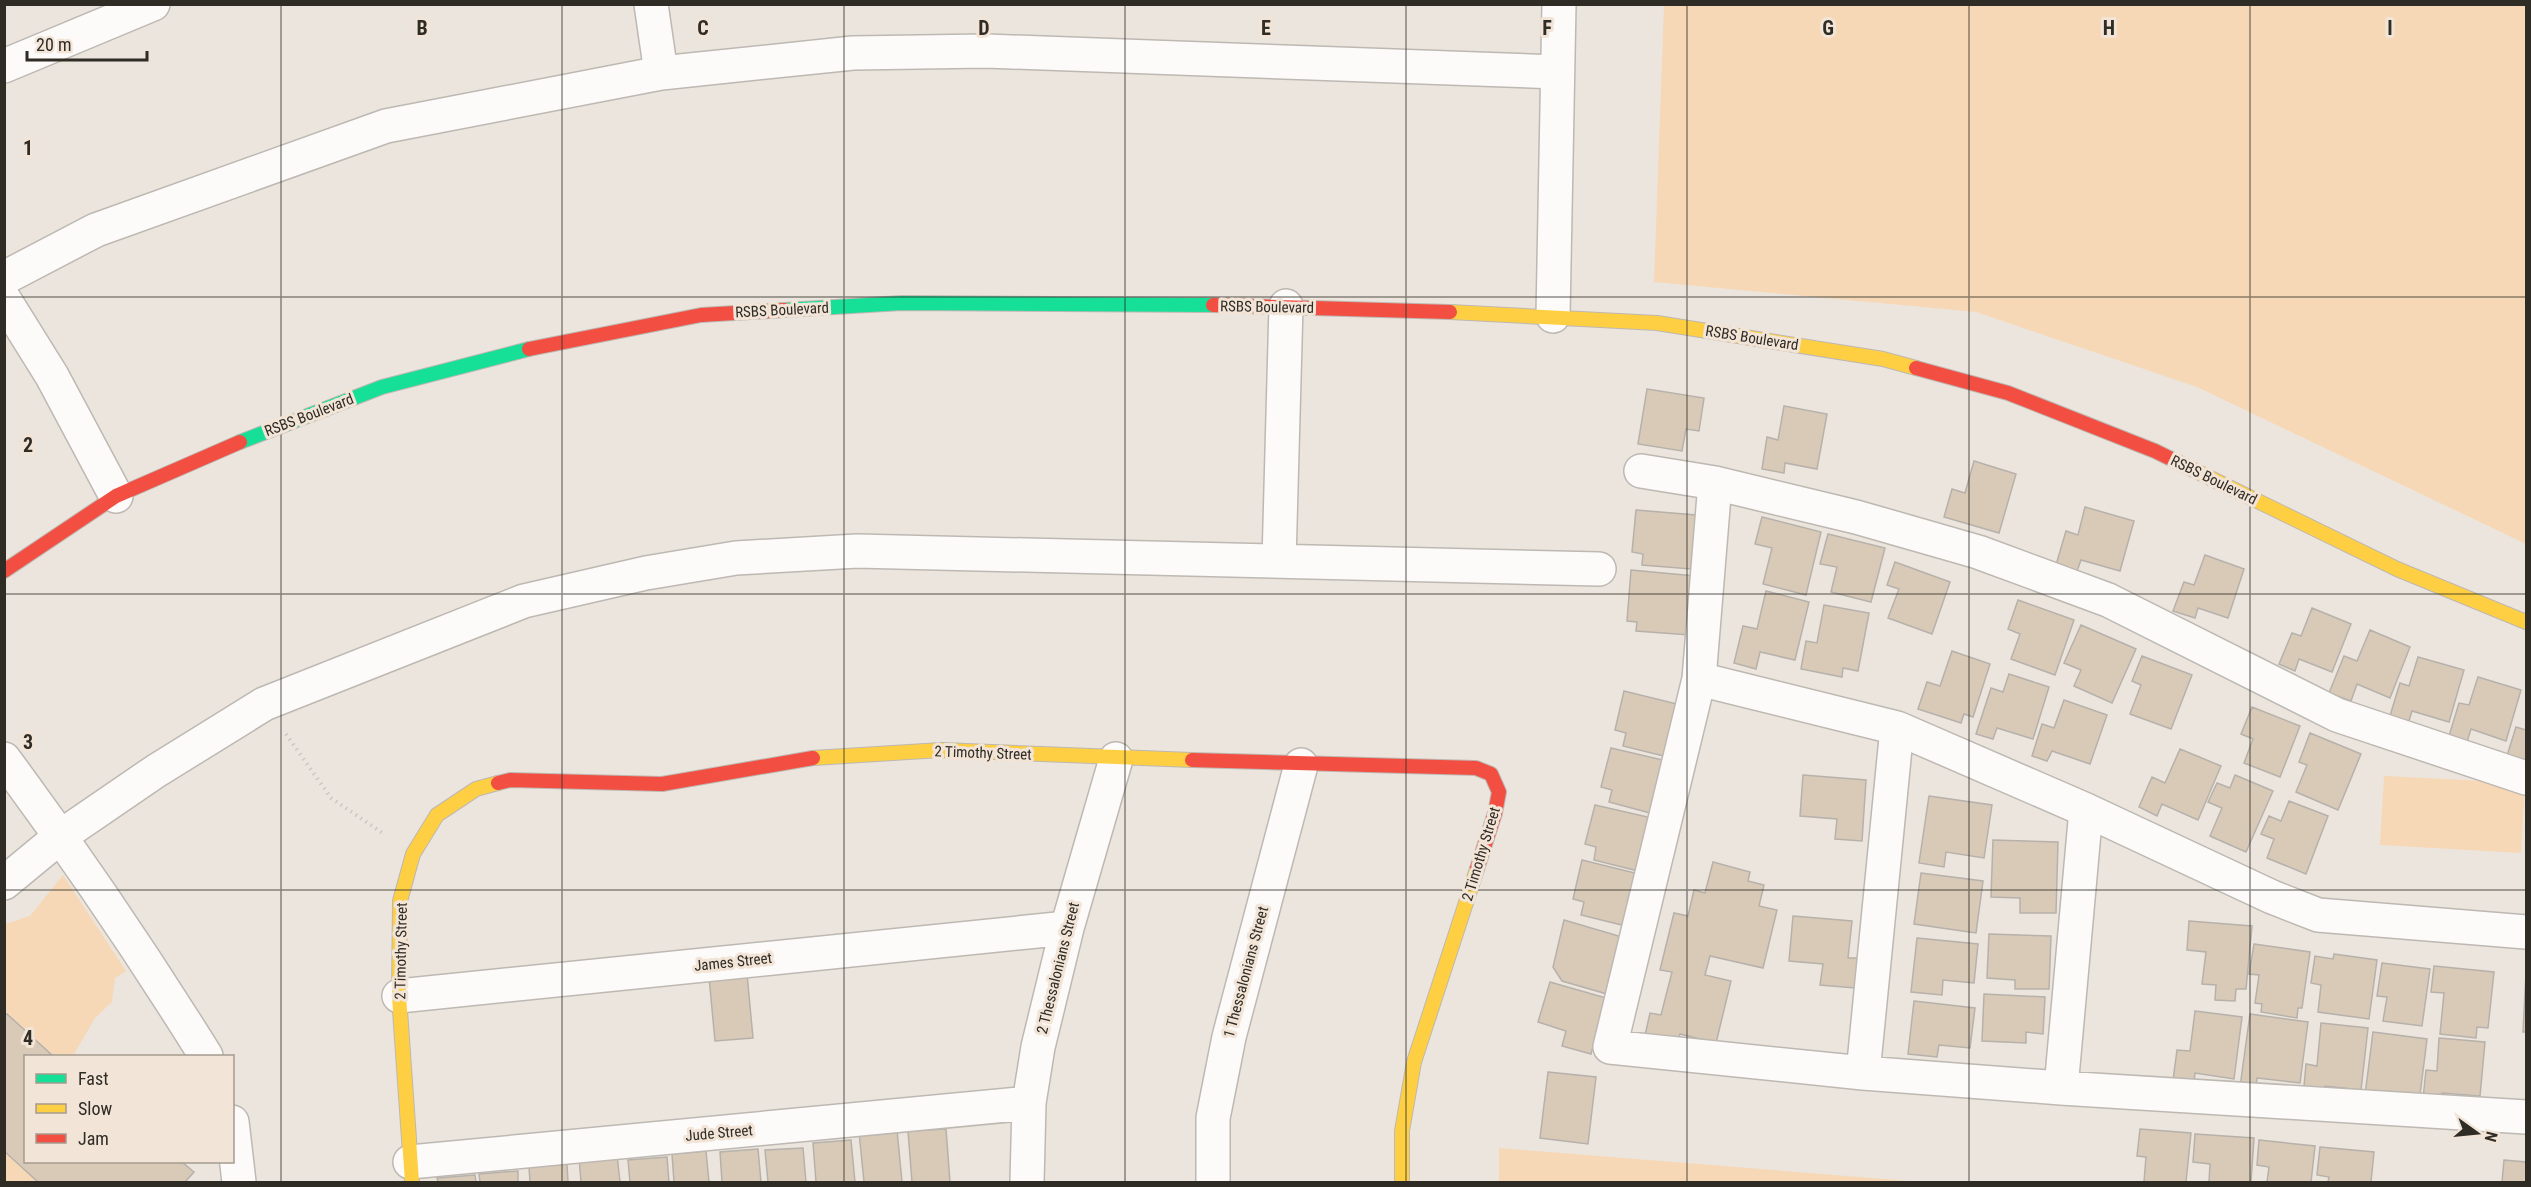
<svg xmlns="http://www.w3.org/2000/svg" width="2531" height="1187" font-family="'Roboto Condensed',sans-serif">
<rect width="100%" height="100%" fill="#ece5dd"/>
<path fill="#f6d8b6" d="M1664 5H2526V544L2197 387 1976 312 1654 282Z
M2384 776 2525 783 2521 853 2380 845Z
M63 875 126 971 115 978 112 1002 95 1018 73 1056H53L7 1014 5 1016V924L30 916Z
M1499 1148 1922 1182H1499Z
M5 1151 38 1182H5Z"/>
<path fill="#d9cab8" stroke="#b6b1ab" stroke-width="1.5" d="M1647 389 1704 398 1699 431 1686 429 1682 451 1638 444Z
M1784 406 1827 414 1817 469 1785 463 1784 473 1762 469 1767 437 1778 440Z
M1974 461 2016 474 1999 533 1944 517 1952 489 1965 493Z
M2085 507 2134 521 2120 571 2081 560 2077 571 2056 565 2066 531 2078 535Z
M1636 510 1696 515 1691 569 1642 565 1643 554 1632 552Z
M1762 517 1821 532 1806 595 1763 584 1772 548 1755 544Z
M1828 534 1885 548 1871 602 1831 592 1837 567 1820 564Z
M2205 555 2244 569 2228 618 2198 608 2195 618 2173 611 2184 582 2194 585Z
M1895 562 1950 582 1932 634 1888 618 1899 589 1887 585Z
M1631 570 1695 576 1690 635 1636 631 1637 622 1627 621Z
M1766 591 1809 602 1795 660 1760 652 1756 669 1734 663 1743 626 1757 629Z
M2018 600 2074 620 2055 675 2011 659 2020 634 2008 629Z
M1824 605 1869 613 1858 671 1843 668 1842 677 1801 669 1806 641 1817 643Z
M2312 608 2351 624 2332 672 2299 659 2295 671 2279 664 2292 633 2301 636Z
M2081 625 2136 649 2112 703 2074 686 2081 670 2064 663Z
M2370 630 2410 647 2390 698 2357 684 2351 701 2329 693 2344 656 2357 661Z
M1952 651 1990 664 1973 717 1964 714 1961 723 1918 709 1927 682 1940 686Z
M2142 656 2192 675 2171 729 2130 714 2141 685 2132 681Z
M2418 657 2464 670 2449 722 2412 711 2408 724 2389 719 2400 683 2409 686Z
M2009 674 2049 687 2033 739 1997 728 1993 739 1976 734 1991 688 2003 692Z
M2478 677 2521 690 2506 741 2471 729 2467 742 2449 736 2459 703 2469 705Z
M1624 691 1681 705 1668 757 1623 746 1626 733 1615 730Z
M2064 700 2107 715 2090 764 2052 751 2047 761 2032 756 2042 724 2054 728Z
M2252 707 2300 726 2280 777 2244 763 2253 739 2241 734Z
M2516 727 2526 730V764L2506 759Z
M2310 733 2361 754 2338 810 2296 792 2307 765 2299 762Z
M1611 748 1667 761 1654 814 1609 802 1612 790 1601 787Z
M2180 749 2221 766 2198 820 2162 804 2157 816 2139 807 2152 777 2165 783Z
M1803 775 1866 780 1862 841 1835 839 1837 819 1800 816Z
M2235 775 2273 791 2246 852 2210 836 2222 808 2208 802 2217 783 2230 788Z
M1929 796 1992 805 1984 858 1946 852 1944 867 1919 863Z
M2289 801 2328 816 2306 874 2267 858 2274 839 2261 834 2269 816 2281 821Z
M1595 805 1652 818 1638 871 1594 860 1596 847 1585 844Z
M1993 840 2058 842 2056 913H2020V898L1991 897Z
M1582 860 1639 874 1626 926 1581 915 1584 902 1573 899Z
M1713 862 1750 872 1748 881 1764 885 1759 906 1777 910 1763 968 1710 956 1705 975 1731 981 1716 1043 1680 1034 1676 1047 1644 1040 1650 1013 1661 1015 1672 972 1660 970 1674 913 1688 916 1694 890 1705 893Z
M1921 873 1983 881 1976 933 1914 924Z
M1793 916 1852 921 1848 958H1858L1855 988 1820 985 1823 964 1789 961Z
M1564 920 1622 937 1607 994 1562 981 1553 967Z
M2189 921 2252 926 2246 989H2236L2235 1001 2215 1000 2216 985 2202 984 2206 952 2187 950Z
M1989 934 2051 936 2049 989H2015V980L1987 978Z
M1917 938 1978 944 1974 983 1943 980 1942 995 1911 992Z
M2254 944 2310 952 2302 1008H2298L2297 1018 2261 1012 2262 1004 2255 1003 2259 975 2249 974Z
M2334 954 2377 960 2369 1019 2318 1012 2321 985 2311 983 2315 956 2333 959Z
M2382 963 2430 969 2422 1026 2383 1021 2387 997 2377 996Z
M2434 966 2494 972 2488 1028 2477 1027 2476 1038 2440 1034 2444 993 2431 992Z
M2526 973V1032H2523Z
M747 974 753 1038 715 1041 709 977Z
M1550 982 1606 998 1591 1054 1562 1046 1566 1031 1538 1022Z
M1984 994 2045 997 2043 1034 2026 1032V1043L1982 1041Z
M1914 1001 1975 1008 1970 1048 1939 1045 1937 1057 1908 1054Z
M2195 1011 2242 1017 2234 1079 2195 1073 2194 1083 2173 1080 2177 1050 2190 1051Z
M7 1014 53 1056H26V1162H182L194 1172 185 1182H38L4 1151V1016Z
M2250 1014 2308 1022 2300 1083 2257 1078 2256 1089 2240 1087Z
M2321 1023 2368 1028 2361 1090 2325 1086 2324 1100 2303 1098 2306 1064 2317 1066Z
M2373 1032 2427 1039 2420 1095 2388 1092 2385 1105 2364 1103Z
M2439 1038 2485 1042 2480 1096 2442 1093 2441 1110 2422 1108 2426 1070 2437 1071Z
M1548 1072 1596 1077 1588 1144 1540 1138Z
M946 1129 950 1182H912L908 1131Z
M2140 1129 2191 1133 2186 1182H2144L2146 1157 2137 1156Z
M897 1130 902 1182H864L859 1132Z
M2195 1134 2254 1138 2251 1182H2209L2210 1164 2193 1162Z
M851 1140 855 1182H816L813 1143Z
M2259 1140 2315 1146 2311 1182H2267L2269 1167 2257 1165Z
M2320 1147 2374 1152 2371 1182H2328L2329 1177 2317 1175Z
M803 1148 806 1182H768L765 1150Z
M758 1149 761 1182H722L720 1152Z
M706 1151 709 1182H674L672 1154Z
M617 1155 620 1182H581L579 1157Z
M667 1157 669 1182H630L628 1160Z
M2504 1160 2526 1162V1182H2502Z
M567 1164 568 1182H530L529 1167Z
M518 1171V1182H480L479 1174Z
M475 1175 476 1182H438L437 1178Z"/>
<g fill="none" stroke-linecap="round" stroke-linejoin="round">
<g stroke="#bdb8b2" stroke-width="36">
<path id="street" d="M651 4 661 73
M4 66 153 4
M4 278 96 230 386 126 661 73 853 53 986 51 1557 72
M4 299 52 376 116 496
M1553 316 1559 4
M1641 471 1715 483 1856 517 1978 552 2108 600 2337 715 2526 778
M1715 483 1699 679 1610 1047 1863 1073 2061 1088 2526 1117
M1279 561 1286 306
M1699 679 1897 728 2086 810 2272 897 2318 915 2526 932
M4 759C76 856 143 955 206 1056
M4 883 61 836 156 771 264 704 524 601 646 573 736 558 857 551 1599 569
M399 996 1067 928
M1863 1073 1897 728
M2061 1088 2086 810
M232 1122 239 1182
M410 1162 1029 1103
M1027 1182 1029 1103 1038 1047 1067 928 1116 759
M1213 1182V1118L1229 1037 1301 765"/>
</g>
<g stroke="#bdb8b2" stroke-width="16">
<path id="fast" d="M785 310 902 303 1213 305
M240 442 382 387 529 349"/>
</g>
<g stroke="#bdb8b2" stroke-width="16">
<path id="slow" d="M1450 312 1657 323 1883 359 1916 368
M2198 472 2397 569 2526 622
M813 758 941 750 1192 760
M412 1182 399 996 400 901 413 854 437 815 476 789 498 783
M1402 1182V1131L1414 1062 1477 869"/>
</g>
<g stroke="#bdb8b2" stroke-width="16">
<path id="jam" d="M1213 305 1450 312
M529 349 701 315 785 310
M1916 368 2008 393 2155 451 2198 472
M4 571 116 496 240 442
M1192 760 1476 768 1491 774 1499 792 1495 813 1477 869
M498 783 510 780 662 784 813 758"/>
</g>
<path stroke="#cac7c5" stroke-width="4" stroke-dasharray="1.5 4.5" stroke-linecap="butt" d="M286 734 331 798 384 834"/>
<use href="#street" stroke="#fcfbfa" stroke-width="33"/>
<use href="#fast" stroke="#16e098" stroke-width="14"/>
<use href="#slow" stroke="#ffcf43" stroke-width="14"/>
<use href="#jam" stroke="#f24e42" stroke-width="14"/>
</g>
<path fill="none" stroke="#2f2b25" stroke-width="1.5" stroke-opacity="0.55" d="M281 4V1182M562 4V1182M844 4V1182M1125 4V1182M1406 4V1182M1687 4V1182M1969 4V1182M2250 4V1182M4 297H2526M4 594H2526M4 890H2526"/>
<g text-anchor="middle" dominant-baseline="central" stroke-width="6" stroke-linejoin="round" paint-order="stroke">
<g font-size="15" fill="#2f2b25" stroke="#f2e5d7">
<text transform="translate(1267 307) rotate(1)">RSBS Boulevard</text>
<text transform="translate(782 310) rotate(-3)">RSBS Boulevard</text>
<text transform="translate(1752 338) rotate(9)">RSBS Boulevard</text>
<text transform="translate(309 415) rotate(-21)">RSBS Boulevard</text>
<text transform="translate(2214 480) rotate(26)">RSBS Boulevard</text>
<text transform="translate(983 753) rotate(2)">2 Timothy Street</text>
<text transform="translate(1481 854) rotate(-73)">2 Timothy Street</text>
<text transform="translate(401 951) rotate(-89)">2 Timothy Street</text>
<text transform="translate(733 962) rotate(-6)">James Street</text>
<text transform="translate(1058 968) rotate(-76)">2 Thessalonians Street</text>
<text transform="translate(1246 972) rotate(-75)">1 Thessalonians Street</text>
<text transform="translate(719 1133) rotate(-5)">Jude Street</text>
</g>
</g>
<g font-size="20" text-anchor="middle" font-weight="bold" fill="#2f2b25" stroke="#f2e5d7" stroke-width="6" stroke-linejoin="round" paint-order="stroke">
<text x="422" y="35">B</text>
<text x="703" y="35">C</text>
<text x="984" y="35">D</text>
<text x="1266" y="35">E</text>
<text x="1547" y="35">F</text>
<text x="1828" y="35">G</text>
<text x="2109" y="35">H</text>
<text x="2390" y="35">I</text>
<text x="28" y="155">1</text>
<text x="28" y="452">2</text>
<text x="28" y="749">3</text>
<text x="28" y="1045">4</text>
</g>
<rect width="2531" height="1187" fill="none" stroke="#2f2b25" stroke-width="12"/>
<rect x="24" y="1055" width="210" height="108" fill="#f2e5d7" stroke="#a49b90" stroke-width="1.5"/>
<rect x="36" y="1074" width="30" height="9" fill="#16e098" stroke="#a49b90" stroke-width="1.5"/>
<text x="78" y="1085" font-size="18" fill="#2f2b25">Fast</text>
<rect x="36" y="1104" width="30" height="9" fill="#ffcf43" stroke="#a49b90" stroke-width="1.5"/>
<text x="78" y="1115" font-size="18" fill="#2f2b25">Slow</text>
<rect x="36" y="1134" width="30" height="9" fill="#f24e42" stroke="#a49b90" stroke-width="1.5"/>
<text x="78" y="1145" font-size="18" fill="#2f2b25">Jam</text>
<g transform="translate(2477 1133) rotate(105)" stroke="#f2e5d7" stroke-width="4.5" paint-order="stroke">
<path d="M0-4.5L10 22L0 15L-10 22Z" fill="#2f2b25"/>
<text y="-9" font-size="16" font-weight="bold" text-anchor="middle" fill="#2f2b25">N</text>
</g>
<path d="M27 51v9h120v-9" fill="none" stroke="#2f2b25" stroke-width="3"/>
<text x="36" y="51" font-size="18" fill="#2f2b25" stroke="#f2e5d7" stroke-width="4.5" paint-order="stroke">20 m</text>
</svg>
